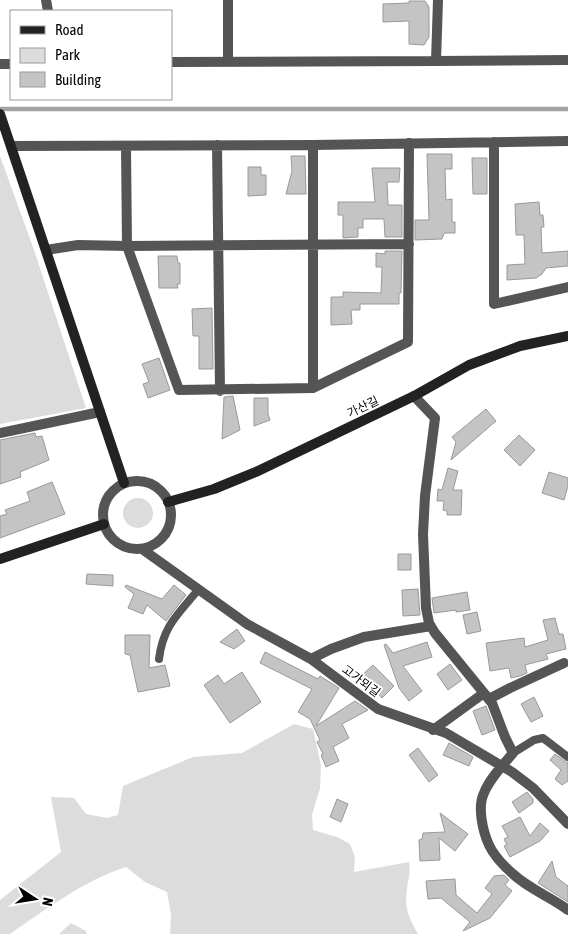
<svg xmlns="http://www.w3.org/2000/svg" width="568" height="934" font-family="'Asap Condensed','Noto Sans KR',sans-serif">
<rect width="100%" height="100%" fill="#fff"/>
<path fill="#dcdcdc" d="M0 156 34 250 86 408 0 424Z
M123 513a15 15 0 1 1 30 0a15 15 0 1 1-30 0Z
M294 724 313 729 321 765 320 788 312 815 313 830 337 837 350 844 355 857 354 872 409 862C411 872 408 879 407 889 404 908 409 918 418 934H170L171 915 167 892 145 882 126 867C83 881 46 909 10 934H0V900L61 852 51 797 74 798 86 814 107 818 118 815 123 786 193 757 242 753Z
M71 923 86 931 87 934H59Z"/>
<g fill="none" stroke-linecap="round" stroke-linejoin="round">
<path stroke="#a3a3a3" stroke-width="4.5" d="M0 109H568"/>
</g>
<path fill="#c4c4c4" stroke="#999" d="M409 1H425L429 7V37L424 45 409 44V21L383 22V4L409 3Z
M427 154H452V169H445L446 200 452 199V222H455V233H444L442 239 415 240V220H429Z
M291 156H305L306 194H286L292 171Z
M472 158H487V194H473Z
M248 167H261V175H266V195L248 196Z
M372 168H400L399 182H387L388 205H402V237H385L384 219H363V228H358V237L343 238V215H338V202H375Z
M539 202 540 215H543L544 227H541L542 253 568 251V266L546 268 542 274 536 278 507 280V265L525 264 524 235H516L515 204Z
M385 251H402L401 293H399V304H360V310H351L352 324 331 325V297H343V292L381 293 382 267H376V253L385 254Z
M158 256H177L178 263H180V284H177L178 288H159Z
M212 308 213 369H199V336H193L192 309Z
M159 358 170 390 148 398 143 384 149 382 142 364Z
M233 396 240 430 222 439 224 397Z
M254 398H268V414L270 420 254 426Z
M486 409 496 421 451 460 456 442 452 437Z
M35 433 36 437 42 436 49 460 20 472 21 477 0 484V440Z
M519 435 535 450 520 466 504 450Z
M448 468 458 471 453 490H462L461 515H447V511L443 510 444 501H437L438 489 442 490Z
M549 472 568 478V486L564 500 542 493Z
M52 482 65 514 0 538V516L7 514 5 510 30 501 27 492Z
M398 554H411V570H398Z
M87 574 113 575V586L86 584Z
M126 585 162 599 174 585 186 595 166 621 147 605 143 614 128 608 134 594 125 587Z
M418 589 420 615 403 616 402 590Z
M467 592 470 610 456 612V610L434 613 432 598Z
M477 612 481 631 467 634 463 615Z
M555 618 559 634H563L566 649 546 654 548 659 525 665 527 673 520 676 511 678 509 668 490 671 486 643 524 638 525 647 548 640 543 620Z
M237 629 245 641 234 649 220 642Z
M125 635H150L149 668 165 665 170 686 138 692 130 655 125 654Z
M427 642 432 657 403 666 422 691 409 701 399 688 384 645 386 644 393 653Z
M265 652 318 679 320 676 339 688 316 726 355 701 368 710 342 724 349 738 333 747 339 761 326 767 321 755 323 754 317 742 320 740 310 719 298 712 312 689 260 663Z
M450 664 462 680 448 690 437 674Z
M373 665 394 686 382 698 361 676Z
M242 672 261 702 230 723 204 685 218 675 224 684Z
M534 697 543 716 531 722 521 704Z
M486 706 495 730 482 735 473 711Z
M449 743 473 757 469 766 443 755Z
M418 748 438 775 429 782 409 755Z
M555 754 568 763V781L562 785 555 779 561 770 550 760Z
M527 792 533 799V803L519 813 512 802Z
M337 799 348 804 341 822 330 817Z
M440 813 468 834 455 851 439 838 440 860 420 861 419 840 422 839 423 833 445 832Z
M520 817 530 836 540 823 549 831 540 841 510 857 504 846 507 845 504 839 508 837 502 826Z
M552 861 556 877 568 886V902L538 883Z
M504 875 509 880 505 885 512 891 490 918 463 931 470 922 441 898 428 899 426 881 455 879 456 895 477 913 492 894 485 888 494 876Z"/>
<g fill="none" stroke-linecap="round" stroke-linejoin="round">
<path stroke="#555" stroke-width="8" d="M159 659C163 626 178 614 198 590
M513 753 534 740 543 738 568 757"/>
<path stroke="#555" stroke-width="10" d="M46 0 48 11
M436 61 568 60
M171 62 436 61 438 0
M228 62V0
M0 64H11
M494 142V304L568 287
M217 145 220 391
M11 146 313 145 568 141
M126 147 127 246 179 390 313 388V145
M46 250 78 245 127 246 409 244
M313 388 408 342 409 143
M414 396 435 418 425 496 423 534 426 608 429 623 435 633 492 703 505 737 513 753C503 765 490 778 484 793 477 807 483 832 489 845 494 856 505 867 513 874 529 889 551 897 568 910
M0 433 100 412
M103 515a34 34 0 1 1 68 0a34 34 0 1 1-68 0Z
M142 549 247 624 311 659 378 709 446 733 512 772 533 788 568 824
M311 659 331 649 364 637 431 626
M489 699 510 688 564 663
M433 730 484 693"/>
<path stroke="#222" stroke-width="10" d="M0 114 124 483
M168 502 214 489 258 471 414 396 469 365 520 346 568 336
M0 559 104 524"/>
</g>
<g text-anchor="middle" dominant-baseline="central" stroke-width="4" stroke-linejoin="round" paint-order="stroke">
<g font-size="12" fill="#000" stroke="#fff">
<text transform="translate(363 407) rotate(-26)">가산길</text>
<text transform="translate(361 681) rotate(37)">고가뫼길</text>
</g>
</g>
<rect x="10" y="10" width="162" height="90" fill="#ffffff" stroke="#999999"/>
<rect x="20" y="26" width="25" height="8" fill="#222222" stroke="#999999"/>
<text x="55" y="35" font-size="15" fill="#000000">Road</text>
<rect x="20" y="48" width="25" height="15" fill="#dcdcdc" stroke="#999999"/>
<text x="55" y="60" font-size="15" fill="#000000">Park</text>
<rect x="20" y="72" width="25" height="15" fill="#c4c4c4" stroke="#999999"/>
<text x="55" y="85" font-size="15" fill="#000000">Building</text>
<g transform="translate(35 899) rotate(102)" stroke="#ffffff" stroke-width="4" paint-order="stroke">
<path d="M0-4L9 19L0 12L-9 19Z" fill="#000000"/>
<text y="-8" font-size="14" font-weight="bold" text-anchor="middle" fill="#000000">N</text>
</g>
</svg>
